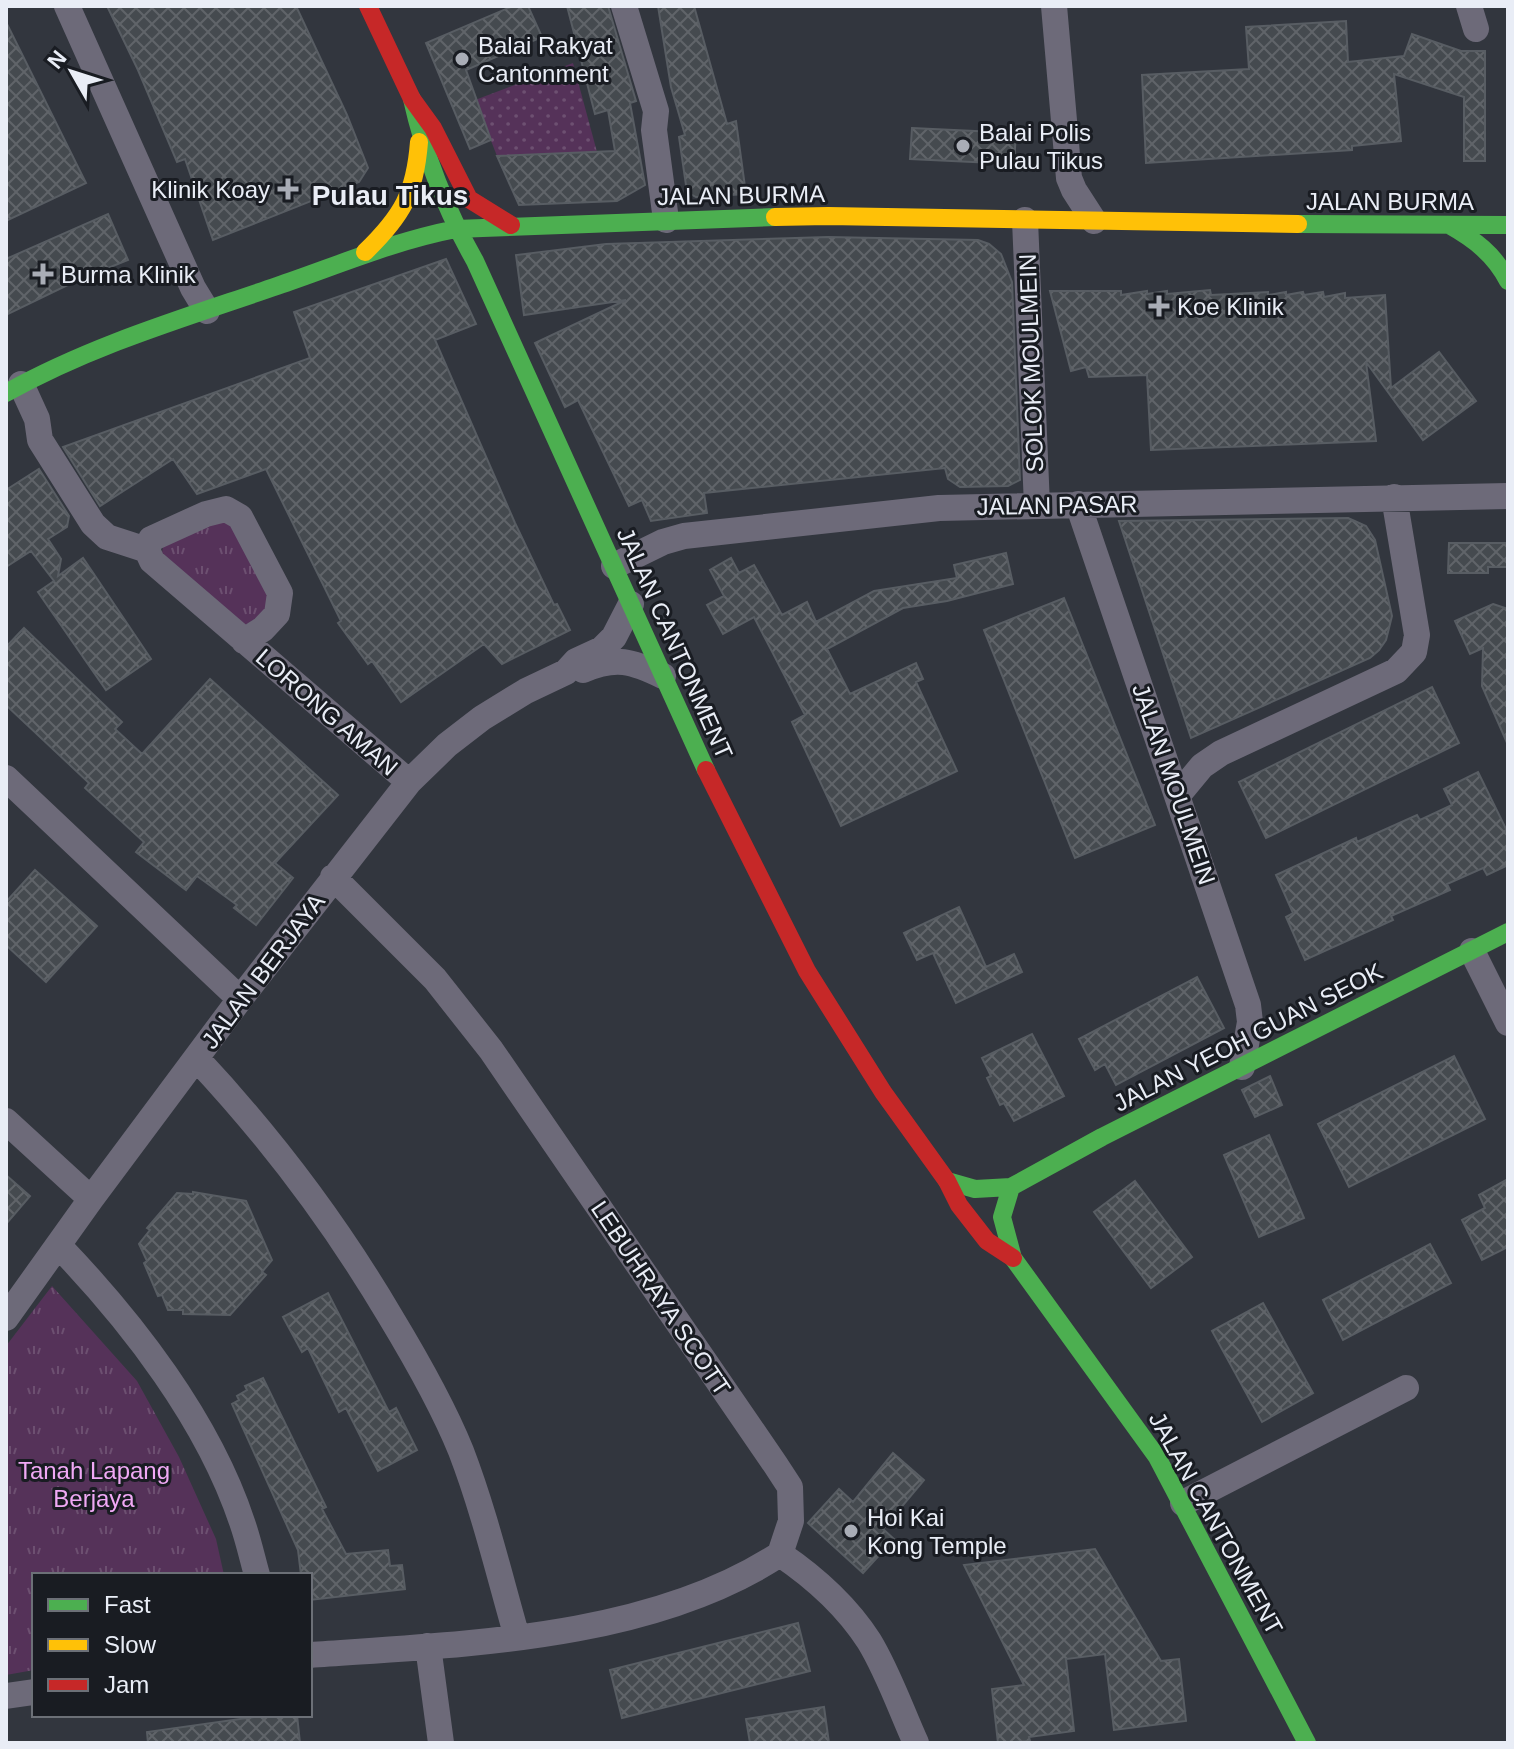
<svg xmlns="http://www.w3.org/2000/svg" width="1514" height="1749" font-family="Helvetica,sans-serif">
<defs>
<pattern id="grass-tufts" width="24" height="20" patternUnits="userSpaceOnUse" patternTransform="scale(2)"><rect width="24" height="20" fill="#553259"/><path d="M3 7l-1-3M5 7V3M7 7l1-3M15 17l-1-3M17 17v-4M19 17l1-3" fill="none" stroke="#6d5071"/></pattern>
<pattern id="garden-dots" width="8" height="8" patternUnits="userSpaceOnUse" patternTransform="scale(2)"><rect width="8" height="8" fill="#553259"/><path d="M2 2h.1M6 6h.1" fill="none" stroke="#6d5071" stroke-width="1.8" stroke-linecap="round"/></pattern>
<pattern id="building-cross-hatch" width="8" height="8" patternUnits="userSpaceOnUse" patternTransform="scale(2)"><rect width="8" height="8" fill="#454a4f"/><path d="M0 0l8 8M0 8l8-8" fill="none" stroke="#606469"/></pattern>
</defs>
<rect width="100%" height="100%" fill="#32363e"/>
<path fill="url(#grass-tufts)" d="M215 518 229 521 270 590 266 613 242 627 162 553 163 546Z
M52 1286 137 1381 179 1457 216 1539 224 1575H34V1670L6 1675V1346Z"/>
<path fill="url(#garden-dots)" d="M573 63 597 152 497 156 475 100Z"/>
<path fill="url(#building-cross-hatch)" stroke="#585d63" stroke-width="2" d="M107 6H296L347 115 368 168 359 182 213 240 185 159 177 162 138 70Z
M513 6H528L542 37 466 70 491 140 470 149 426 43Z
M567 6H608L636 101 630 103 645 185 617 201 519 205 497 156 615 151 608 110 595 114Z
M658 6H694L727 124 736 121 746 194 696 197 687 192 679 137 685 135 671 87Z
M1346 21 1348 62 1404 56 1412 34 1461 51H1485V161H1464V97L1394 74 1401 141 1352 146V150L1146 163 1142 75 1249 69 1246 27Z
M6 22 86 183 6 221Z
M912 128 1016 133 1014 164 910 159Z
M108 214 128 260 78 280 6 315V259Z
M828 237 978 240 989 244 1001 254 1012 282 1020 480 1008 486 960 487 948 479 945 468 704 493 707 513 651 521 642 500 629 506 578 400 565 407 535 343 626 300 524 315 516 255 606 244Z
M446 259 476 324 435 340 515 523 554 605 557 604 570 630 502 664 484 644 401 702 372 661 368 664 338 623 341 621 266 469 197 494 173 459 100 506 63 447 310 358 294 312Z
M1210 290 1211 295 1268 292V295L1286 292V295L1303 292 1304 295 1323 292 1324 297 1345 293V298L1385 295 1391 388 1439 352 1476 401 1423 440 1366 362 1376 441 1151 450 1147 375 1089 377 1086 367 1071 371 1050 291H1121V295L1147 291V294L1167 291V294Z
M39 469 69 516 67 527 48 539 61 559 58 576 83 558 151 659 106 690 38 592 54 581 31 551 6 567V490Z
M1348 518 1366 526 1375 540 1392 616 1386 640 1379 650 1370 658 1191 738 1119 521Z
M1449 543H1508V567H1488V573H1448Z
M1006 553 1013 584 947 601 903 608 827 649 850 694 916 663 923 679 916 682 957 771 841 826 792 722 805 715 754 617 723 634 707 605 724 596 710 570 731 558 739 573 754 565 782 615 807 602 816 622 874 591 957 578 954 565Z
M1064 598 1155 825 1075 858 984 630Z
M1493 604 1508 609V745L1482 686 1483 648 1470 654 1455 621Z
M24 628 122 722 115 729 142 754 210 679 338 795 275 863 293 878 256 925 234 908 237 905 197 876 186 890 136 852 144 842 85 788 89 783 6 705V647Z
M1432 687 1459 743 1266 838 1239 782Z
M1478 772 1508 833V865L1487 875 1483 868 1447 884 1450 890 1391 916 1393 920 1305 960 1286 917 1293 913 1276 875 1356 838 1357 842 1417 815 1420 820 1452 805 1444 789Z
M35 870 97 926 46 982 6 945V902Z
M959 907 986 967 1014 954 1022 972 956 1003 933 953 917 960 904 933Z
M1197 977 1224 1028 1116 1085 1105 1064 1095 1070 1079 1039Z
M1032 1034 1064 1096 1014 1121 1004 1103 1000 1105 987 1078 991 1076 982 1058Z
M1454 1056 1485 1119 1349 1187 1318 1124Z
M1270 1076 1282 1105 1255 1117 1242 1090Z
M1269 1135 1304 1218 1259 1237 1224 1155Z
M6 1175 30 1196 6 1224Z
M1508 1179V1247L1482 1260 1462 1220 1485 1208 1479 1195Z
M1135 1181 1192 1257 1151 1288 1094 1212Z
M193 1192 246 1201 272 1260 262 1272 266 1275 230 1315 183 1314V1310H168L162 1295 158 1296 144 1263 147 1261 139 1244 150 1230 147 1228 177 1193 193 1194Z
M1430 1244 1451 1283 1343 1340 1323 1300Z
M328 1293 389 1412 396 1408 417 1450 378 1471 346 1408 339 1412 308 1348 302 1352 283 1317Z
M1263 1303 1313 1393 1262 1422 1212 1331Z
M263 1378 326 1507 322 1509 346 1554 388 1550 390 1566 402 1565 405 1589 310 1600V1575H301L298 1550 232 1404 239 1400 237 1396 247 1390 245 1386Z
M893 1453 924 1480 883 1529 894 1539 863 1573 808 1523 839 1489 853 1502Z
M1095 1549 1161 1661 1179 1659 1186 1721 1114 1730 1105 1654 1066 1659 1074 1731 1029 1737 1030 1741 998 1743 992 1689 1024 1685 964 1565Z
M798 1623 810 1671 622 1718 610 1670Z
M824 1707 829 1743H750L746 1719Z
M269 1715H297L300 1743H148L147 1732Z"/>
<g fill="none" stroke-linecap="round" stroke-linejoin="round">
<path stroke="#6d6a79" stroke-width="26" d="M67 6 193 288 207 311
M624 6 656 111 654 130 666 220
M1054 6 1069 178 1074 190 1094 221
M1469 6 1476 29
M1025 220 1037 506
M21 384 37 419 40 440 93 524 107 537 147 550
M1078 504 1248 1005 1250 1022 1242 1067
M614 566 663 542 684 536 939 508 1508 496
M244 641 263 629 277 614 280 593 240 517 226 509 206 514 151 539 147 550 152 561 409 782
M583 670C616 656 632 661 663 676
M6 778 240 999
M1178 795 1202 766 1221 753 1396 671 1414 652 1417 635 1394 497
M333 877 435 979 491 1050 775 1464 790 1487 791 1521 780 1554
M1472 951 1508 1023
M197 1059C271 1138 335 1223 390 1316 416 1359 442 1404 461 1451 484 1511 499 1574 517 1637
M6 1121 91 1199
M59 1246C132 1322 208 1420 242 1522 248 1539 252 1557 257 1575
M6 1318 91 1199 240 999 409 782 447 745 482 718 526 691 566 672 576 661 602 649 614 637 631 604
M1183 1503 1406 1388
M780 1554C814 1577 847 1607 869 1641 888 1672 901 1710 916 1743
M428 1646 441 1743
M310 1655C462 1644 649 1640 780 1554
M6 1696 34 1692"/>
<path stroke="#4caf50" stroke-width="18" d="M412 99C425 157 446 210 475 261L706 770
M1298 224 1508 225
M1449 225C1474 239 1495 255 1508 281
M6 393C92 345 184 318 277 286 336 266 394 241 456 229L775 217
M947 1181 975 1189 1011 1187 1102 1137 1508 932
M1011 1187 1002 1217 1013 1258 1157 1457 1307 1743"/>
<path stroke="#ffc107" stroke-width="18" d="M775 217 828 216 1298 224
M365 252C402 216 415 194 419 142"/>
<path stroke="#c62828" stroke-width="18" d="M368 6 412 99 433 128 469 199 511 225
M706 770 807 971 883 1092 947 1181 959 1205 987 1241 1013 1258"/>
</g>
<g fill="#a9adb6" stroke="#191c22" stroke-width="3">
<circle cx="462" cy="59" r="8"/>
<circle cx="963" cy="146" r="8"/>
<path d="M284 177h8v8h8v8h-8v8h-8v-8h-8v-8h8z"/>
<path d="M39 262h8v8h8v8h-8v8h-8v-8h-8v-8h8z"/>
<path d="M1155 294h8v8h8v8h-8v8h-8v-8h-8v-8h8z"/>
<circle cx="851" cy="1531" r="8"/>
</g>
<g text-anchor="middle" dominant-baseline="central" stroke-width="6" stroke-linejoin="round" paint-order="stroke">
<g font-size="24" fill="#e9edf6" stroke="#191c22" text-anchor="start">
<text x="478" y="45">Balai Rakyat<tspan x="478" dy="28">Cantonment</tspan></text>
<text x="979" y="132">Balai Polis<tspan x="979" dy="28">Pulau Tikus</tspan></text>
<text x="270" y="189" text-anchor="end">Klinik Koay</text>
<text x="61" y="274">Burma Klinik</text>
<text x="1177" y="306">Koe Klinik</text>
<text x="867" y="1517">Hoi Kai<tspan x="867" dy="28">Kong Temple</tspan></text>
</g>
<g font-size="24" fill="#e9edf6" stroke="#191c22">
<text transform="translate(741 195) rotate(-1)">JALAN BURMA</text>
<text x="1390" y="201">JALAN BURMA</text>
<text transform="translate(1031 363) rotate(-92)">SOLOK MOULMEIN</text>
<text transform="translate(1057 505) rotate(-1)">JALAN PASAR</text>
<text transform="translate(675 643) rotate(66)">JALAN CANTONMENT</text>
<text transform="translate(327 712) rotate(41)">LORONG AMAN</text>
<text transform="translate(1174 784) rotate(71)">JALAN MOULMEIN</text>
<text transform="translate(263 971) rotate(-53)">JALAN BERJAYA</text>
<text transform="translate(1248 1037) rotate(-27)">JALAN YEOH GUAN SEOK</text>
<text transform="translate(661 1298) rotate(56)">LEBUHRAYA SCOTT</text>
<text transform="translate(1216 1523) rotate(61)">JALAN CANTONMENT</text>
</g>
<g font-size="24" fill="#f0a9f5" stroke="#191c22">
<text x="94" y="1470">Tanah Lapang<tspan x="94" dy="28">Berjaya</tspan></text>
</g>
<g font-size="28" font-weight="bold" fill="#e9edf6" stroke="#191c22">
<text x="390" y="195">Pulau Tikus</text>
</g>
</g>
<rect width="1514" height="1749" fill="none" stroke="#e9edf6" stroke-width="16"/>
<rect x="32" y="1573" width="280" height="144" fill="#191c22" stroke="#6c7077" stroke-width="2"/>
<rect x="48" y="1599" width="40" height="12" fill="#4caf50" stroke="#6c7077" stroke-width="2"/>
<text x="104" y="1613" font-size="24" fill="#e9edf6">Fast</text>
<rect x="48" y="1639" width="40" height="12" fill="#ffc107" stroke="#6c7077" stroke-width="2"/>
<text x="104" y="1653" font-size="24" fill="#e9edf6">Slow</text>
<rect x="48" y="1679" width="40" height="12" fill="#c62828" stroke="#6c7077" stroke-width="2"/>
<text x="104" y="1693" font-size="24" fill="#e9edf6">Jam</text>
<g transform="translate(72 72) rotate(309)" stroke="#191c22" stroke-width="6" paint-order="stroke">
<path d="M0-6L14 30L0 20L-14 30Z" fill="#e9edf6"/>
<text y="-12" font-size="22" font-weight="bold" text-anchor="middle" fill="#e9edf6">N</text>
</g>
</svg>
